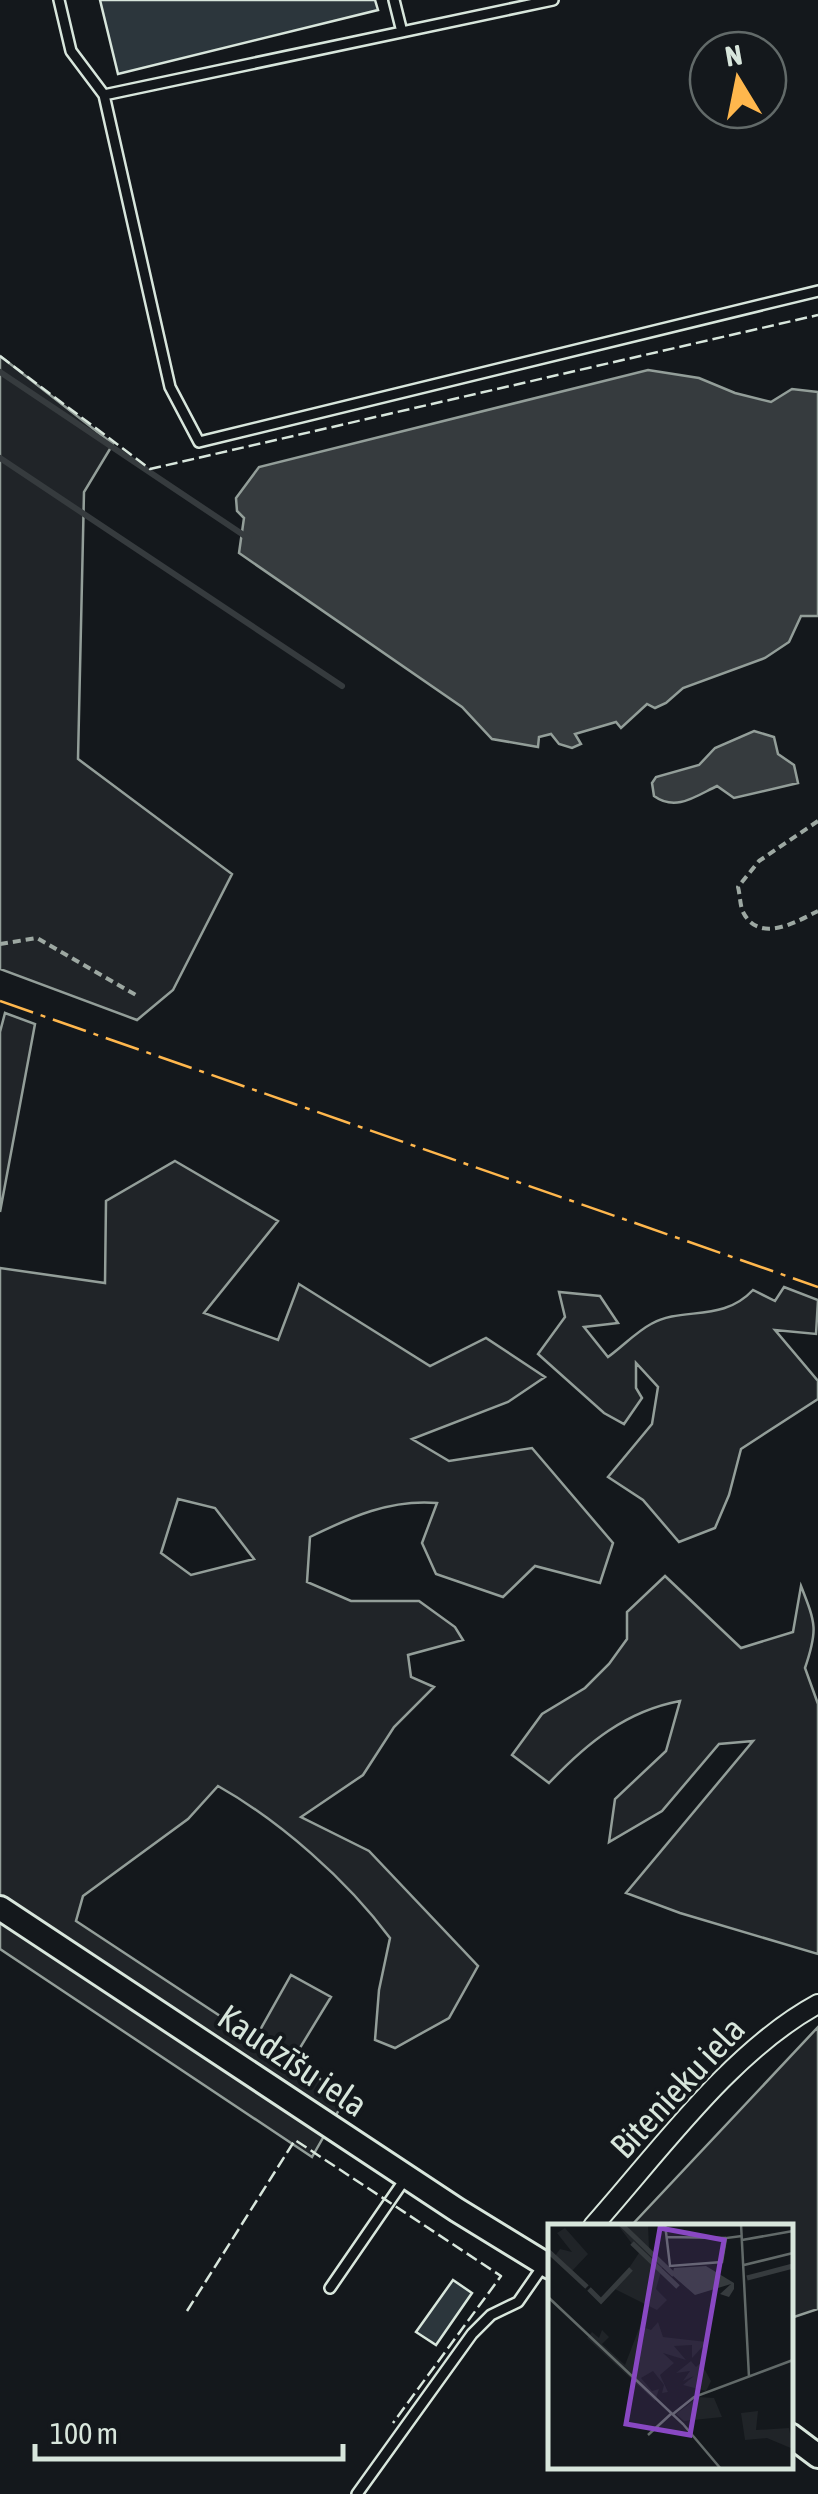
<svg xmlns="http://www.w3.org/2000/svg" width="818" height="2494" font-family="'Asap Condensed',sans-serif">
<rect width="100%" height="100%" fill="#14181c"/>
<path fill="#202428" stroke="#939e99" stroke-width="2.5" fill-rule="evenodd" d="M0 356 113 444 84 492 78 759 232 874 173 990 137 1020 0 969Z
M5 1013 35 1024 0 1212V1032Z
M175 1161 278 1221 204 1313 278 1340 299 1284 430 1366 486 1338 545 1377 508 1402 412 1439 449 1461 532 1448 613 1543 600 1583 535 1566 503 1597 436 1574 422 1543 437 1503C390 1499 351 1517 310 1537L307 1582 351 1601H419L455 1627 463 1640 408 1655 411 1677 434 1687 394 1727 363 1775 301 1817 369 1851 478 1966 449 2018 395 2048 375 2040 379 1990 390 1938C347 1880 280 1821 218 1786L188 1819 83 1896 76 1921 255 2039 291 1975 331 1997 295 2056 344 2101 312 2157 0 1949V1268L105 1283 106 1201ZM178 1499 215 1508 254 1559 191 1575 161 1553Z
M784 1287 818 1300 816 1334 775 1330 818 1381V1399L741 1449 729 1495 715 1528 679 1542 643 1500 608 1477 652 1424 658 1387 636 1363V1388L642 1398 624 1424 604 1413 538 1354 565 1317 559 1292 600 1296 618 1323 584 1327 608 1357C622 1347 636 1332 651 1324 683 1306 722 1323 753 1290L775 1301Z
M665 1576 741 1648 793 1632 801 1586C816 1624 818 1630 805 1668L818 1704V1954L680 1913 626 1893 753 1741 719 1744 662 1811 609 1842 615 1799 666 1751 680 1701C626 1711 587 1743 549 1783L512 1755 542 1714 585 1688 609 1664 627 1639V1612Z
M818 2027V2309L791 2318 790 2226H631Z"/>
<path fill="#363b3e" stroke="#939e99" stroke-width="2.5" d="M648 370 699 378 735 393 771 402 792 389 818 392V616H801L789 642 765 658 683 688 666 703 655 708 647 704 621 728 616 722 575 734 581 744 572 748 559 744 551 734 539 737 538 747 492 739 462 707 239 553 244 518 237 511 236 498 259 467Z
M754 731 774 737 778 754 794 765 798 783 734 798 717 786C696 796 676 812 654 796L652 783 656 777 699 765 715 748Z"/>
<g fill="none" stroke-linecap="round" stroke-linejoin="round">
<path stroke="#363b3e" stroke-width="6" d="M0 372 248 538
M0 458 342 686"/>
</g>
<path fill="#2c363c" stroke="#d8e6dc" stroke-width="2.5" d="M100 0H375L378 10 118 74Z
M453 2280 472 2293 436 2345 416 2332Z"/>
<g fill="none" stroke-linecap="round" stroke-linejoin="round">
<g stroke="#d8e6dc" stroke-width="14">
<path id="service" d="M59 0 71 51 104 95 170 387 199 442 818 291
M394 0 402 32
M104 95 553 0
M330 2288 405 2179
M357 2494 472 2334 491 2315 518 2302 543 2266"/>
</g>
<g stroke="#d8e6dc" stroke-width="22">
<path id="minor" d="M593 2226C659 2152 731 2051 818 2004"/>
</g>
<g stroke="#d8e6dc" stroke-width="28">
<path id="tertiary" d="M0 1908 457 2210 550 2267
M790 2435 818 2456"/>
</g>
<path stroke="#9da8a2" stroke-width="4" stroke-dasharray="8 5" stroke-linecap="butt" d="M818 821 759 861 738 887C740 894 740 906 743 912 759 944 796 922 818 911
M0 944 37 938 136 995"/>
<use href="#service" stroke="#14181c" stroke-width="9"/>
<use href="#minor" stroke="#14181c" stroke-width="18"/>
<use href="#tertiary" stroke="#14181c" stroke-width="22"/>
<path stroke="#d8e6dc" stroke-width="2.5" stroke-dasharray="12 5" stroke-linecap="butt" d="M0 356 150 469 818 315
M187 2311 295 2140 501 2276 393 2423"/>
<path stroke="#ffb74d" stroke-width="2.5" stroke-dasharray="35 8 5 8" stroke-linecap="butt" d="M0 1001 818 1287"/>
</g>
<g text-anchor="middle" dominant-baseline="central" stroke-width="8" stroke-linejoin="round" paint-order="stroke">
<g font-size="35" fill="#d8e6dc" stroke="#14181c">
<text transform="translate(293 2060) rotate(34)">Kaudzīšu iela</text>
<text transform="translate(677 2087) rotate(-47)">Bitenieku iela</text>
</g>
</g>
<g transform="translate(548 2224)">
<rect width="245" height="245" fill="#14181c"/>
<path d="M69 0H100L101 25 115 41 108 65 119 76 109 86 67 65 91 29ZM17 4 40 30 24 47 7 32 12 25 24 28 9 9ZM99 84 95 103 103 106 110 98 115 113 159 118 144 134V121L126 122 138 136 115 129 126 139 112 151 120 168 114 169 116 161 105 147 93 154 104 167 111 165 107 177 39 114 44 108 51 114 54 106 61 113 54 120 77 141ZM143 137 148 143 153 139 163 157 158 167 135 161 146 152 135 157 142 147 128 149ZM150 173 166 174 174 193 136 197 128 190ZM210 187 208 206 241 204 245 225 219 214 197 216 193 189Z" fill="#202428"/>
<path d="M158 42 186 59V65L181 73 172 70 183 60 147 71 124 51 126 44Z" fill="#363b3e"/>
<path fill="none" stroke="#363b3e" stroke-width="5" d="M73 0 126 51M84 19 130 63M0 27 39 63M199 54 245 42M41 65 53 77 83 45"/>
<path fill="none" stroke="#626a69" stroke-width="2.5" d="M117 0 122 42 174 38 178 14 194 12M193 0 201 153M119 13 178 14M194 16 245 7M196 41 245 29M0 73 135 200 173 245M125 190 146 173 245 136M100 211 124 189"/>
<path fill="#8948c3" fill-opacity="0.15" stroke="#8948c3" stroke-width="5" d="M112 4 176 16 142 211 78 200Z"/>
<rect width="245" height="245" fill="none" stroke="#d8e6dc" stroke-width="5"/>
</g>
<g transform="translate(738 80) rotate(350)"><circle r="48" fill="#14181c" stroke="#626a69" stroke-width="2.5"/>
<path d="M0-8L18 38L0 25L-18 38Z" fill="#ffb74d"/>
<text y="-15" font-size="28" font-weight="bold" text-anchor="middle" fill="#d8e6dc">N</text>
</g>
<path d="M35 2444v15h308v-15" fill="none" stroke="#d8e6dc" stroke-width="5"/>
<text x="50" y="2444" font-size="30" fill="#d8e6dc" stroke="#14181c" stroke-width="8" paint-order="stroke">100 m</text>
</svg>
